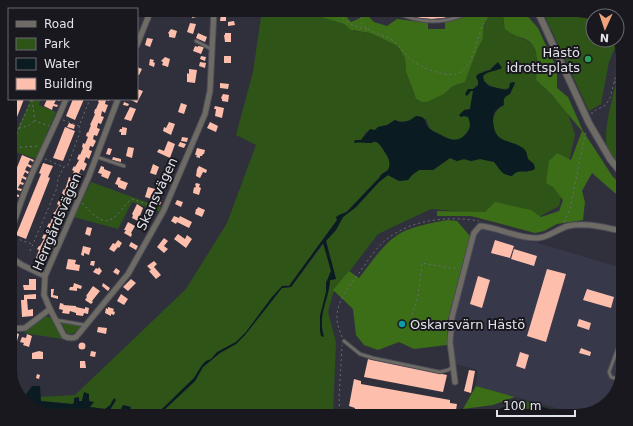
<svg xmlns="http://www.w3.org/2000/svg" width="633" height="426" font-family="'DejaVu Sans',sans-serif">
<rect width="100%" height="100%" fill="#30303d"/>
<path fill="#38384b" d="M483 228 548 246 618 267 623 247V370L615 396 600 410 581 415 476 386 478 371 476 369 456 364 453 347 454 320 474 243 478 231Z"/>
<path fill="#2e5417" d="M262 10H305V12L344 24 354 31 370 33 399 46 405 58 406 72 412 89 416 99 419 101 444 94 453 86 465 82 478 48 483 39 485 20C489 15 497 14 503 16L504 24 520 38 526 40 533 45 537 55 536 80 567 110 575 135 559 206 537 218 431 209 378 234 333 293 328 312 336 342 333 416H161L162 412 195 381 203 367 220 353 236 344 245 335 282 288 291 287 324 243 331 271 326 283V292L320 316 322 331C322 322 321 313 324 305 326 296 329 289 330 280L336 279 326 241 336 230 343 217 356 207 379 182 388 175 399 181 408 180 412 175 419 170H433L450 158 457 161 464 159 471 161 480 159 494 162C501 170 500 174 512 176 517 170 520 171 527 172L531 163C526 157 521 151 516 146 513 143 508 143 504 141 490 133 489 112 504 105 503 99 504 97 510 94L512 88C500 90 493 89 484 81L483 76 487 72 494 71 495 64 490 70 484 71 478 81V85L471 91H473L470 109 464 116 468 117 471 123 469 130 463 137 457 141 451 140 430 129 426 119 400 122 395 120 387 125 378 127 375 130 366 132 361 140 354 143C357 142 375 142 377 142 380 144 381 147 383 150 388 157 392 161 388 170L381 174 379 178 346 212 339 215 337 220 289 286 285 285 272 297 246 332 236 342 218 352 211 359 206 361 202 365 194 378 160 411 157 416H142L129 412 131 407 123 405 121 409 110 410 111 406 115 403 105 409 90 407C92 402 88 396 84 393L82 401H79L72 404 40 401 39 397 75 395 186 289 227 223 256 145 236 135 253 72Z
M542 10H577L596 16H593V40H615L617 43 609 62 601 104 589 111Z
M623 56V169C617 164 609 155 607 147 602 129 618 76 623 56Z
M25 99H41L39 105 56 112 36 159 16 152 10 167V145L12 146 18 127 30 102Z
M91 182 163 208 161 212 132 202 118 229 74 217Z
M46 316 51 318 62 339 24 333Z
M61 323H63L81 326 74 333 68 335Z
M522 400 566 414 572 416H481Z"/>
<path fill="#3b6e17" d="M305 10H341L351 22 367 15 374 22 387 26 397 19 428 23V29H445V22L472 15 473 10H522L538 28 557 69V88L568 97 583 131 613 177 623 186V200L592 173 582 191 585 202 583 220 557 224 544 231 535 233 471 216H437V211L485 212 495 202 531 210 541 217 559 211 563 200 553 187 546 183 549 161 557 153 571 160 582 131 552 95 536 80C537 66 541 46 525 39 518 37 511 34 505 29L503 16 497 15 487 18 484 24 483 39 478 48 465 82 453 86 444 94 427 102H422L416 99 406 72 405 58 398 46 370 33 351 30 344 24 304 12Z
M448 220 457 221 470 236 448 319 447 345 414 349 399 342 378 350 364 345 356 335 353 309 333 290 349 271 359 278C371 263 383 244 399 234 410 227 435 222 448 220Z
M476 386 515 397 493 405 463 409Z"/>
<path fill="#0a1c21" d="M498 62 502 68C495 72 489 70 483 76L484 81 489 86 506 90 509 88 510 83 514 82 515 83 510 94C504 97 503 99 504 105 497 108 493 112 493 120 494 145 509 138 523 148 527 151 527 155 528 159L534 164 535 169C527 174 518 168 512 176 500 174 501 170 494 162L480 159 471 161 464 159 457 161 450 158 433 170H419L412 175 408 180 399 181 388 175 379 182 356 207 343 217 336 230 326 241 336 279 330 280C329 302 317 313 324 337L321 336 320 331V316L326 292V283L331 271 323 243 291 287 282 288 245 335 236 344 220 353 203 367 195 381 162 412 161 416H157L160 411 194 378 202 365 206 361 211 359 217 352 236 342 246 332 272 297 282 286H289L337 220 336 217 339 215 347 212 379 178 381 175 388 170C392 161 387 156 383 149 381 146 380 144 376 142 371 141 375 143 370 143 364 143 360 142 354 143L355 140H361L370 129 375 130 378 127 387 125 395 120C403 124 410 121 416 116 429 117 423 123 430 129 432 131 436 133 439 134 449 140 460 144 468 131 471 126 470 122 468 117L464 116 461 117 459 115 464 110 470 109 473 91H471L467 96 465 94 468 89H473L478 85V81L476 77 478 74 490 70Z
M32 386H40L41 401 72 404 74 403V398L79 397V401H82L84 392 89 394V401L94 402 90 407 105 409 110 405 114 398 116 400 110 410 121 409 123 405 131 407 129 412 142 416H56L30 408 24 397Z
M522 400 519 416H481Z
M534 404 572 416H530Z"/>
<path fill="#fdbeac" d="M189 10H197V14H200L201 16 192 18V16H189Z
M392 10H467L457 15 443 18 431 19 418 18Z
M221 14H226V21H220Z
M234 21 235 25 228 26V22Z
M190 23 196 24 193 34 187 32Z
M171 29 177 31 175 38 169 37V34L168 33Z
M198 33 207 37 205 42 196 38Z
M225 33H231V42H225L224 35H225Z
M147 38 153 39 150 47 145 45Z
M195 46 198 47V46L204 47 201 54 193 51Z
M201 56 206 57 205 61 200 59Z
M224 56H231V63H224Z
M165 57 170 59 168 67 162 65 163 62 161 61Z
M150 59 154 60 153 62 155 63 154 67 149 65Z
M200 62 206 63 205 68 199 66Z
M137 67 142 69 139 75H137Z
M189 69 197 70 195 83 187 82V73L189 74Z
M220 83 229 84 228 89 220 88Z
M137 89 143 91 137 103 131 100V99H137Z
M223 94 229 95 228 102 222 101V99L221 98Z
M16 99H24L10 135V111Z
M47 99H61L60 101 56 100 54 104 58 105 57 107 53 106 52 110 44 106Z
M73 99H84L75 120 66 116Z
M99 99H110L109 101 106 100 105 104 108 105 105 113 102 111 101 116 104 117 101 124 98 123 97 128 100 129 97 136 94 135 93 139 96 141 93 147 90 146 89 150 92 151 89 159 86 157 84 162 87 164 84 171 81 169 79 173 82 175 79 182 76 180 74 185 77 186 74 193 71 192 69 196 72 197 69 205 66 203 64 207 67 208 64 216 61 214 59 218 62 220 59 227 56 226 54 230 57 231 54 239 51 237 49 241 52 243 49 250 46 249 44 253 47 254 44 261 36 258 39 250 37 249 39 246H40L44 239 42 238 44 234 45 235 49 227H47L49 223 50 224 54 212H55L59 205 57 204 59 200 60 201 63 194 62 193 64 189 65 190 69 177 71 178 74 171 72 170 74 166 75 167 79 160 77 159 79 154 80 155 83 148 82 147 83 143 85 144 88 137 86 136 87 132 88 133 91 125H90L95 114 94 113 95 109H96L99 102H98Z
M124 102 129 104 128 106 123 105Z
M181 103 187 105 184 114 178 112Z
M215 106 224 108 222 118 215 116 216 109H214Z
M130 107 136 109 131 121 124 119Z
M169 122 175 124 171 135 163 131 164 127 166 128Z
M210 122 218 126 216 132 207 128Z
M69 123 75 125 74 129 67 127Z
M65 127 75 131 63 161 53 158Z
M122 127 127 128 126 135H121V132H119L120 129H122Z
M182 137 188 138 187 142 181 141Z
M168 141 175 144 170 158 157 152 159 149 164 151Z
M180 142 186 144 184 148 178 146Z
M128 147 134 148 132 158 126 156Z
M108 148 112 149 110 155 106 154Z
M197 148 205 150 204 154H203L202 156H200V158L196 157 197 155H195Z
M22 155 34 160 33 162 30 160 28 164 32 166 31 168 27 166 25 170 29 172 28 174 25 172 23 176 27 178 26 180 22 178 21 182 24 183 23 185 20 184 18 188 22 189 21 191 17 190 16 194 19 195V197L15 196 13 200 17 201 16 203 13 202 11 206 14 207V209L10 208V185Z
M113 157 121 159V162L112 160Z
M43 163 53 166 48 177 50 178 26 239 16 235 41 174 39 173Z
M153 164 159 167 156 175 150 173Z
M101 166 104 167V169L111 172 108 179 101 176 102 174 98 173Z
M199 166 207 170 206 173 203 172 200 178 196 176 197 169Z
M118 177 121 178 120 180 128 183 125 190 118 187V185L115 184Z
M196 183 200 184 199 187 201 188 199 195 193 193 194 187 195 188 196 186 195 185Z
M148 187 155 189 152 199 145 197Z
M153 199 161 202 160 205 152 202Z
M177 200 183 202 181 207 175 204Z
M137 204 143 208 138 221 132 218 133 215 132 214Z
M198 207 205 210 202 217 195 214 196 209H197Z
M174 216 179 218 180 216 192 222 189 228 177 222 176 224 171 221Z
M141 220 146 222 144 226 139 224Z
M128 222 135 226 131 233 132 234 131 237 124 233 126 230H124Z
M87 227 92 228 90 236 85 234Z
M178 234 185 239 187 235 192 239 186 248 174 239Z
M164 238 168 241 164 246 168 249 164 253 157 247Z
M118 240 122 243 119 248 118 247 114 252 109 249 113 243 115 244Z
M495 240 514 246 510 258 491 253Z
M131 242 138 246 136 250 129 246Z
M83 246 91 248 89 255 84 253V256L81 255Z
M514 249 537 256 534 266 511 259Z
M68 259 76 260 75 264 80 265 79 271 66 269Z
M91 261H95L94 266 90 265Z
M154 261 157 264 154 267 161 275 156 279 149 271 151 270 147 266Z
M99 267 102 271 99 275 93 272 96 268 98 269Z
M116 268 120 271 118 275 113 272Z
M547 269 566 274 546 342 527 336Z
M478 276 490 280 482 308 470 304Z
M29 279H36V290H24L23 285H29Z
M131 279 136 283 128 291 123 287Z
M74 283 82 286 81 289 77 288V291L69 290 70 287H73Z
M103 283 110 288 108 291 102 286Z
M93 286 100 291 92 301 93 302 91 304 85 300 87 297 86 296Z
M51 289H54L53 295 58 296V299L51 297Z
M587 289 614 297 611 308 583 300Z
M36 294V299H27L28 310 33 309V316L22 317 21 300H24V295Z
M121 294 128 299 124 305 117 301Z
M60 303 64 304 63 305 76 306V307L85 309V307L89 308 88 314 84 313 83 316 76 315V313L70 311 69 314 62 313 63 310 59 309Z
M108 307 114 309 113 311 115 312 114 315 111 314V316L105 313 106 308 108 309Z
M579 319 591 323 589 330 577 326Z
M98 327 107 328 106 334 97 332Z
M11 332 19 334 17 341 10 340Z
M27 334 32 336 29 347 23 345 24 343 20 342 22 337 26 338Z
M78.5 346a3.5 3.5 0 1 1 7 0a3.5 3.5 0 1 1-7 0Z
M581 348 591 352 590 356 579 353Z
M39 351 43 352V359H32V353Z
M91 351 96 352 95 357 90 356Z
M520 352 529 355 525 369 516 366Z
M368 359 447 375 443 392 364 377Z
M80 361H85L86 368H80Z
M469 370 475 371 471 393 464 391Z
M37 374 40 375 39 379 36 378Z
M354 379 361 381V384L450 400V403L457 404 455 416H353L355 408 349 406Z"/>
<g fill="none" stroke-linecap="round" stroke-linejoin="round">
<g stroke="#4d4d59" stroke-width="4.5">
<path id="service" d="M390 10C412 21 435 25 458 17 463 15 468 15 472 10
M196 41 211 49
M97 157 124 166
M56 320 85 325
M344 341 360 354 373 358 440 372 448 370 453 367
M620 380 611 377 609 372 623 334"/>
</g>
<g stroke="#4d4d59" stroke-width="7">
<path id="minor" d="M137 45 151 10
M118 99 89 176 45 276 44 295 50 309 64 336C68 338 71 339 76 337L128 274 164 210 205 114 210 91 214 10
M10 235C18 209 27 183 39 159 48 139 58 119 66 99
M10 257 22 265 45 276
M10 329 25 328 50 309
M455 382 450 342 452 317 472 240 474 233 480 226C498 227 518 239 537 238 548 238 557 229 568 226 586 222 605 228 623 231"/>
</g>
<g stroke="#4d4d59" stroke-width="8">
<path id="tertiary" d="M537 10 589 123 610 159 623 175"/>
</g>
<path stroke="#6c6c77" stroke-width="1" stroke-dasharray="2 3" stroke-linecap="butt" d="M337 10C343 22 352 25 364 29H367
M366 10 361 13V22C363 24 365 27 367 28 374 34 385 35 392 40 401 47 406 57 416 63 426 69 434 72 445 74 478 80 473 32 489 16 492 13 499 12 503 10
M259 12 260 10
M614 82H623
M32 100 35 121 49 126
M592 114V112L606 105 610 98 622 52
M63 120 79 126
M19 128 28 126 34 121
M10 148 38 146
M10 153 19 128 32 99
M45 159 64 167
M82 203C106 229 109 225 130 200L132 199 158 208
M564 222 570 209 586 130
M15 238 32 244
M30 251 57 188 58 178 64 167 68 165 80 132 79 126 90 99
M412 315 418 296 422 263 451 268H459
M342 337C340 331 337 325 337 319 336 303 348 288 357 276 367 262 376 246 391 236 416 219 449 216 479 221
M340 416 339 399 342 345"/>
<use href="#service" stroke="#6e6a64" stroke-width="2.5"/>
<use href="#minor" stroke="#6e6a64" stroke-width="5"/>
<use href="#tertiary" stroke="#6e6a64" stroke-width="6"/>
</g>
<circle fill="#2e9e5b" stroke="#19181e" stroke-width="1.5" cx="588" cy="59" r="4"/>
<circle fill="#0f9aa8" stroke="#19181e" stroke-width="1.5" cx="402" cy="324" r="4"/>
<g text-anchor="middle" dominant-baseline="central" stroke-width="4" stroke-linejoin="round" paint-order="stroke">
<g font-size="13" fill="#e3e3eb" stroke="#19181e" text-anchor="end">
<text x="580" y="52">Hästö<tspan x="580" dy="15">idrottsplats</tspan></text>
<text x="410" y="324" text-anchor="start">Oskarsvärn Hästö</text>
</g>
<g font-size="13" fill="#e3e3eb" stroke="#19181e">
<text transform="translate(157 194) rotate(-65)">Skansvägen</text>
<text transform="translate(57 222) rotate(-67)">Herrgårdsvägen</text>
</g>
</g>
<path d="M0 0H633V426H0ZM56 17H577A39 39 0 0 1 616 56V370A39 39 0 0 1 577 409H56A39 39 0 0 1 17 370V56A39 39 0 0 1 56 17Z" fill="#19181e" fill-rule="evenodd"/>
<rect x="8" y="8" width="130" height="92" fill="#19181e" stroke="#6a6970"/>
<rect x="16" y="21" width="20" height="6" fill="#6e6a64" stroke="#6a6970"/>
<text x="44" y="28" font-size="12" fill="#e3e3eb">Road</text>
<rect x="16" y="38" width="20" height="12" fill="#2e5417" stroke="#6a6970"/>
<text x="44" y="48" font-size="12" fill="#e3e3eb">Park</text>
<rect x="16" y="58" width="20" height="12" fill="#0a1c21" stroke="#6a6970"/>
<text x="44" y="68" font-size="12" fill="#e3e3eb">Water</text>
<rect x="16" y="78" width="20" height="12" fill="#fdbeac" stroke="#6a6970"/>
<text x="44" y="88" font-size="12" fill="#e3e3eb">Building</text>
<g transform="translate(605 28) rotate(183)"><circle r="19" fill="#19181e" stroke="#6a6970"/>
<path d="M0-3L7 15L0 10L-7 15Z" fill="#f0a27a"/>
<text y="-6" font-size="11" font-weight="bold" text-anchor="middle" fill="#e3e3eb">N</text>
</g>
<path d="M497 410v6h78v-6" fill="none" stroke="#e3e3eb" stroke-width="2"/>
<text x="503" y="410" font-size="12" fill="#e3e3eb" stroke="#19181e" stroke-width="3" paint-order="stroke">100 m</text>
</svg>
